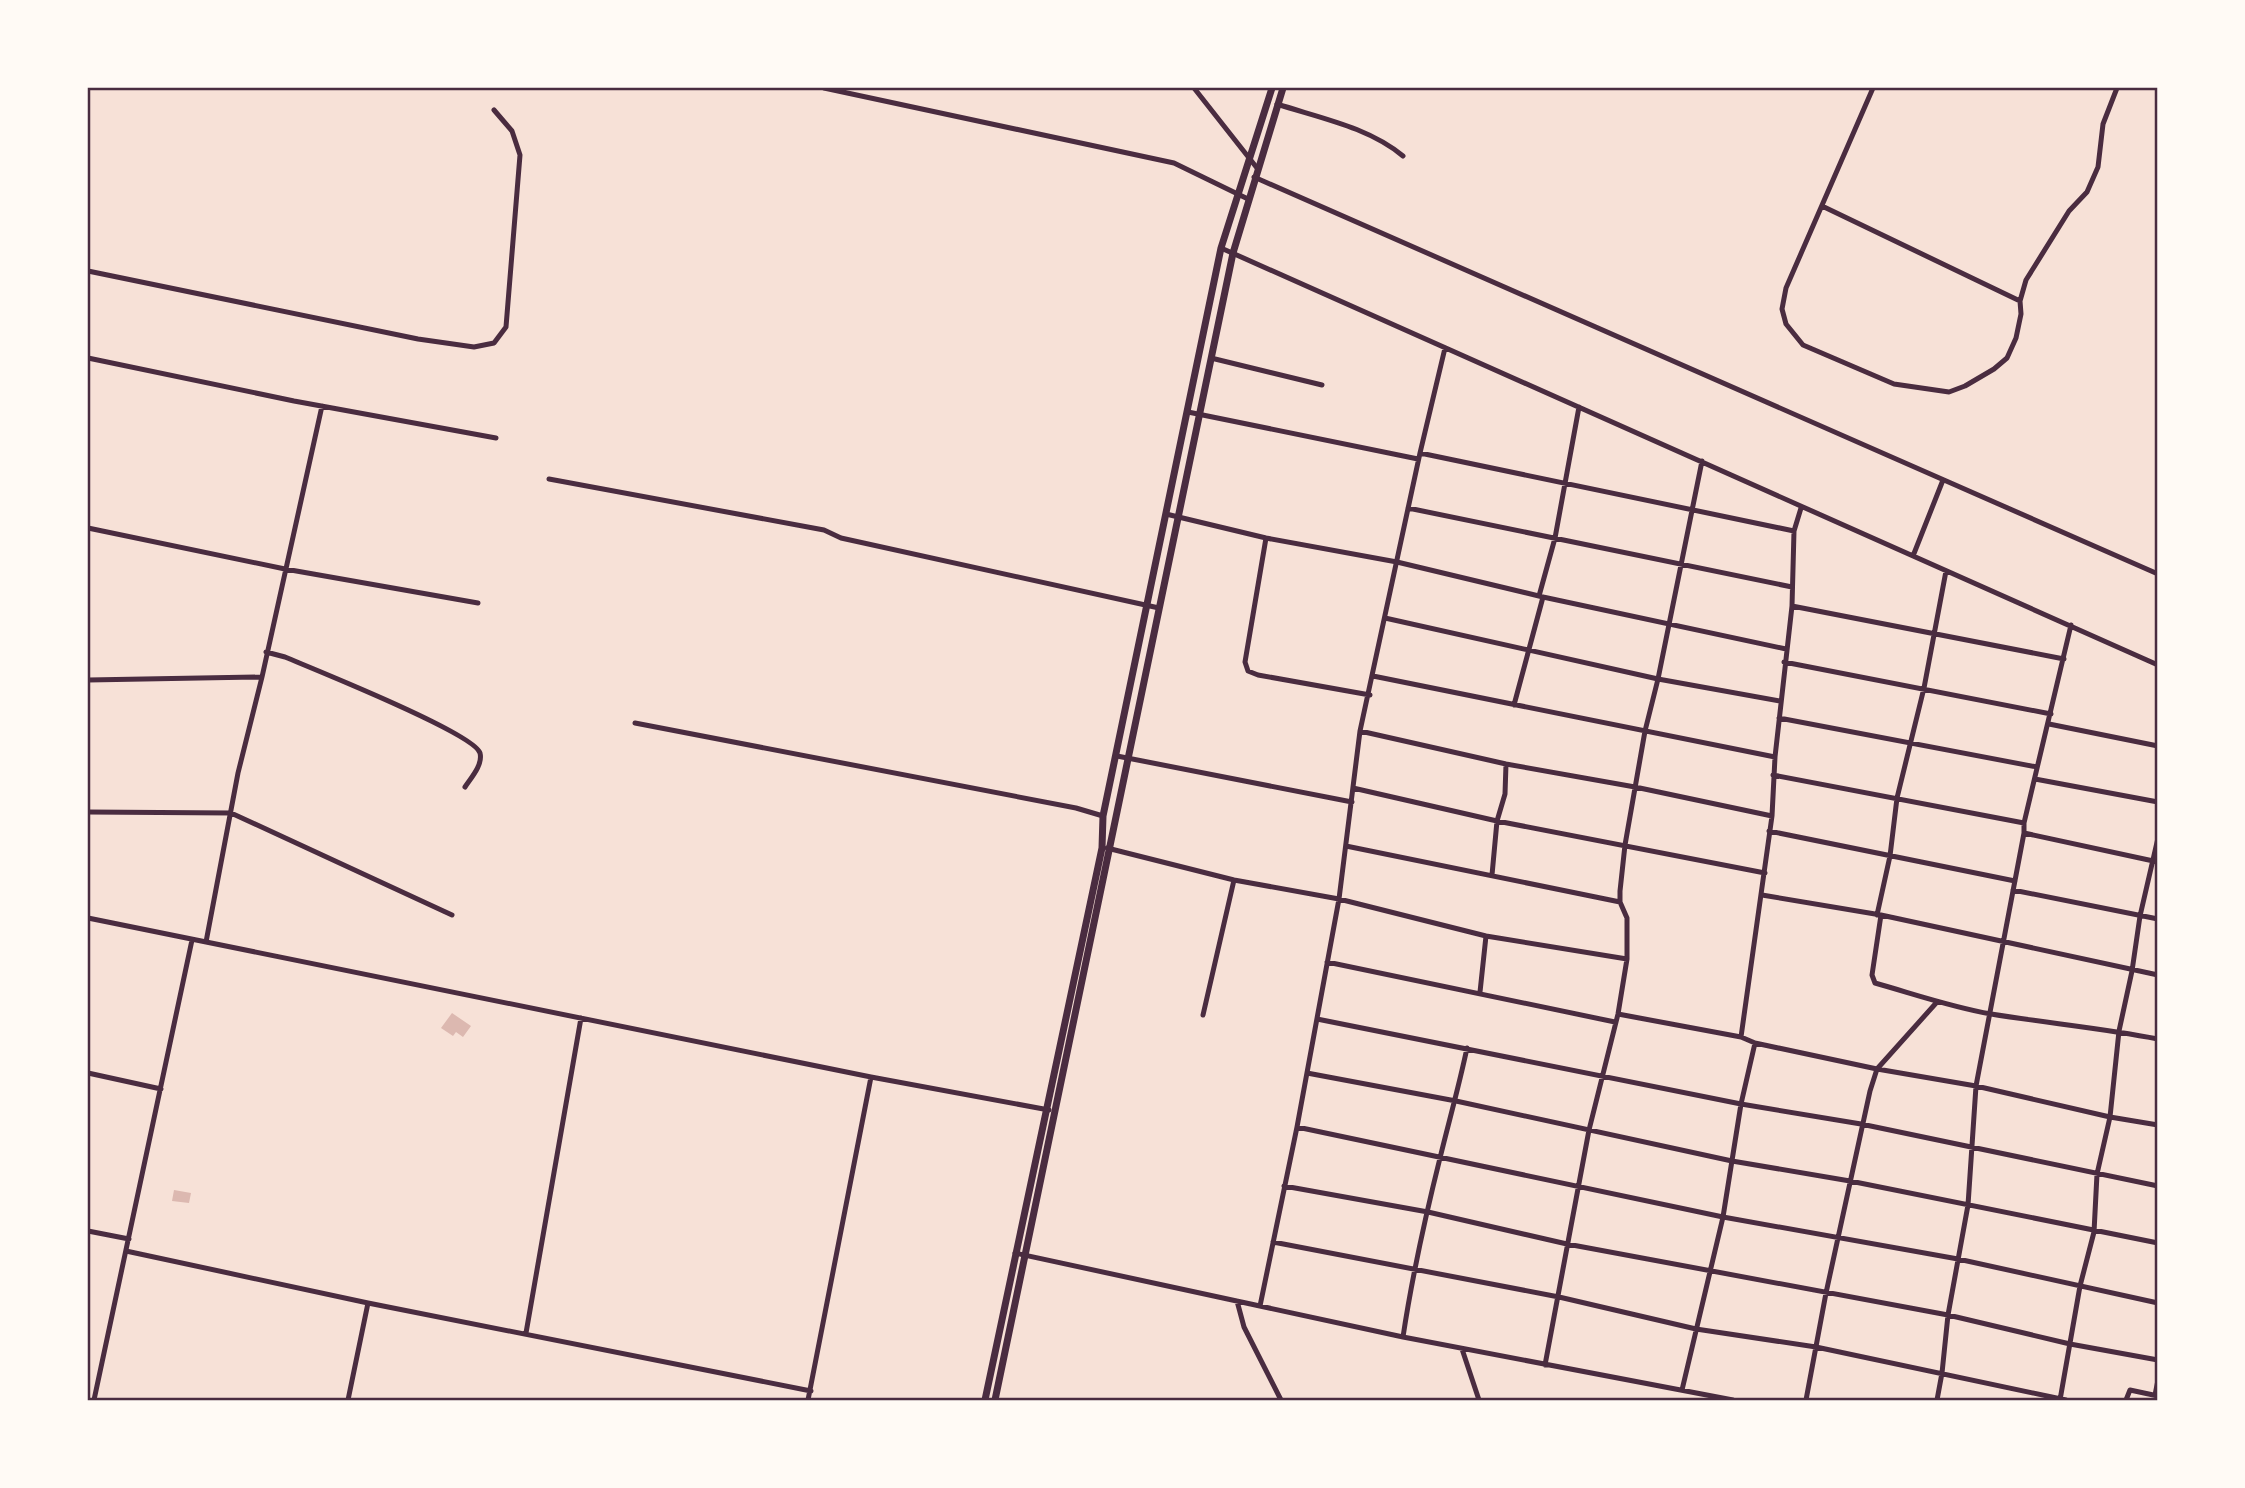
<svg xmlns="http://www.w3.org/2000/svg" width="2245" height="1488" font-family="Signika,sans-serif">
<rect width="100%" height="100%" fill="#f7e1d7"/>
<path fill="#dcb8b0" d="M452 1013 471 1026 463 1037 456 1032 453 1036 441 1028Z
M174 1190 191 1193 189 1203 172 1201Z"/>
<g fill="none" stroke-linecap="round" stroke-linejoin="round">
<path stroke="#4a2c40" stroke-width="5" d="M824 88 1174 163 1248 199
M1194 88 1257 168
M1873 88 1786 288 1782 309 1786 324 1803 345 1894 384 1949 392 1965 386 1994 369 2007 358 2016 338 2021 314 2020 301 2026 280 2069 211 2087 192 2098 167 2103 124 2117 88
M1277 104C1320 118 1368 127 1403 156
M1254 177 2158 574
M1822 206 2020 301
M1221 248 2158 665
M88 271 418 339 474 347 494 343 506 327 520 155 512 131 494 110
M88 358 294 401 496 438
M1211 358 1322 385
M1188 412 1418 459
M1420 453 1794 531
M549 479 824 530 841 538 1159 608
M1408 508 1792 587
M1166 514 1266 538 1397 562 1543 597 1786 649
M88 528 285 569 478 603
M1266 538 1245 662 1248 671 1258 675 1370 695
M1913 556 1943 480
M1539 596 1555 538 1579 407
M1792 606 2064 659
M1385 618 1658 679 1780 701
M266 652 285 657C313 669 474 733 480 753 483 765 471 778 465 787
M1784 662 2051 714
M1373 676 1775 757
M262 677 322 406
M88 680 262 677 238 773 206 942
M1514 705 1543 597
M1779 718 2037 767
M635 723 1076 808 1103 816
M2049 724 2158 746
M1360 731 1506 764 1635 787 1772 816
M1117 756 1352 802
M1773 775 2024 823
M2035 779 2158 802
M1353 788 1497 821 1765 873
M88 812 231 813 452 915
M1769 831 2015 881
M2024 833 2158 862
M1346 846 1620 902
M1107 848 1234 880 1339 899 1486 936 1627 959
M1492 875 1497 821 1505 794 1506 764
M2013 890 2158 919
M1762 895 1881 915 2158 975
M1877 915 1890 856 1897 798 1924 688 1946 571
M1881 915 1872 975 1875 983C1914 994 1951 1007 1991 1014 2046 1023 2102 1028 2158 1039
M88 918 871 1077 1049 1110
M1327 962 1615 1022
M1480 992 1486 936
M1618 1014 1741 1037 1755 1043 1877 1069 1976 1086 2110 1117 2158 1125
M1203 1015 1234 880
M1317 1019 1741 1104 1861 1124 2158 1186
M1741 1037 1772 816 1775 757 1792 606 1794 531 1801 508
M88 1073 161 1089
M1307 1073 1456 1101 1732 1161 1850 1181 2158 1243
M1297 1127 1723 1217 1958 1259 2158 1303
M1284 1186 1428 1212 1567 1244 1948 1315 2070 1344 2158 1360
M88 1231 129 1239
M1273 1242 1559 1297 1696 1329 1816 1347 2066 1400
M126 1251 368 1303 811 1391
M1015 1253 1403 1337 1733 1400
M1237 1301 1244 1327 1281 1400
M1260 1306 1297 1127 1339 899 1360 731 1420 453 1445 348
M526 1333 581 1018
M1403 1337C1412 1277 1425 1218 1440 1158 1449 1121 1459 1086 1467 1048
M1462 1349 1479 1400
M1545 1365 1589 1130 1618 1014 1627 959V918L1620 902V891L1625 845 1645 731 1658 679 1702 461
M1682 1390 1723 1217 1741 1104 1755 1043
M2155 1395 2158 1380
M94 1400 192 940
M348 1400 368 1303
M808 1400 871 1077
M1806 1400 1826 1293 1870 1091 1877 1069 1937 1002
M1937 1400 1942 1373 1948 1315 1968 1205 1976 1086 2024 833V823L2071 625
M2060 1400 2080 1286 2094 1232 2097 1174 2110 1117 2119 1031 2132 971 2140 916 2158 838
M2126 1400 2130 1390 2158 1396"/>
<path stroke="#4a2c40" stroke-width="7" d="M985 1400 1102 848 1103 816 1221 248 1272 88
M995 1400 1233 253 1283 88"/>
</g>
<rect width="2245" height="1488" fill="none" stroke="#fffaf5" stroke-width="178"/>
<rect x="89" y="89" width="2067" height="1310" fill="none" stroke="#4a2c40" stroke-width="2.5"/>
</svg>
